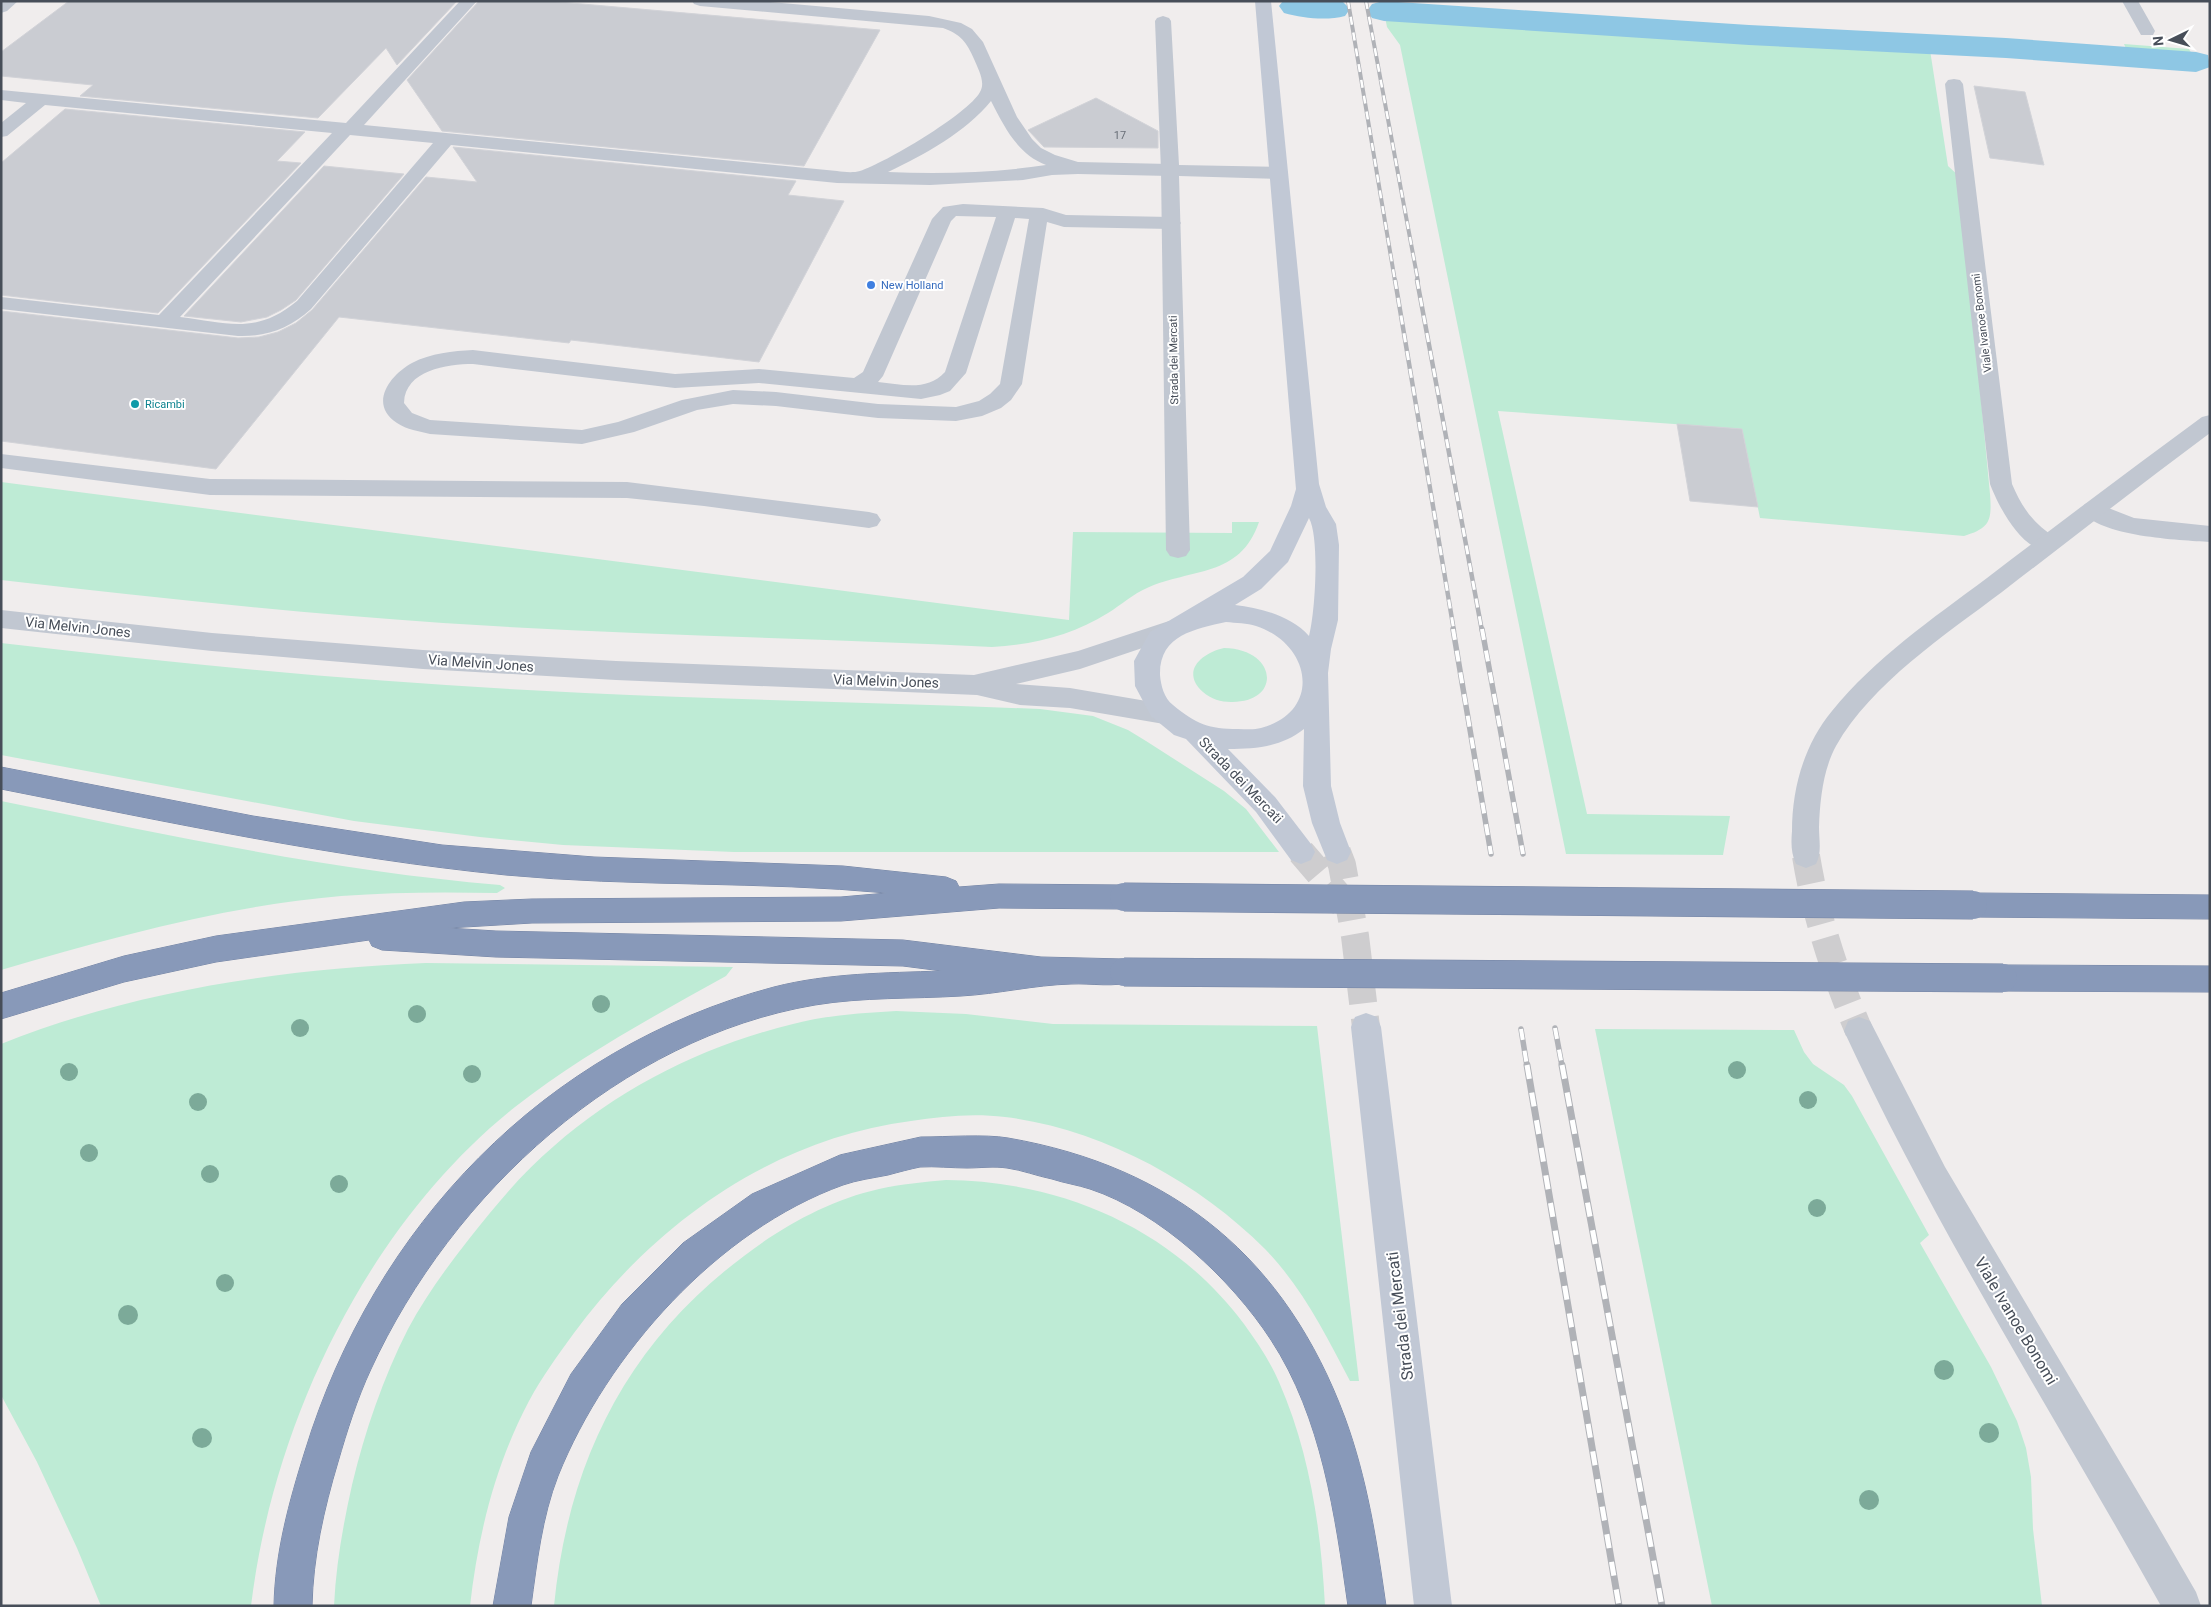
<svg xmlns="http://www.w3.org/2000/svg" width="2211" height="1607" font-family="Roboto,sans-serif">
<rect width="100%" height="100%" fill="#f0eded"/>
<path fill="#beebd5" d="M1385 17 1930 50 1948 166 1960 177 1990 494C1992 521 1990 528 1964 536L1760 518 1742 429 1498 411 1587 814 1730 816 1723 855 1566 854 1400 45 1387 27Z
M2124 44 2189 49 2199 67 2132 61Z
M1 482 1069 620 1073 532 1232 533V522H1259C1240 578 1191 568 1147 588 1133 594 1121 605 1108 613 1073 635 1033 645 992 647 809 638 626 635 443 623 296 613 148 597 1 580Z
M1 643C195 666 390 684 585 693 737 700 888 703 1040 709L1093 716 1128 730 1146 741 1224 791 1246 809 1279 852H734L563 845 480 837 354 821 1 755Z
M1224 648C1278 649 1282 703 1231 702 1221 702 1211 699 1203 692 1180 671 1202 653 1224 648Z
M1 801C167 835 332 871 500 885L505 888 497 893C445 892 393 892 341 896 225 906 113 937 1 970Z
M426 963 733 967 726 976C654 1016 580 1056 515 1107 368 1224 273 1422 251 1606H101L77 1548 37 1462 1 1395V1044C136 990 282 969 426 963Z
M896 1011 966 1014 1053 1024 1317 1026 1359 1381H1350C1326 1335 1302 1287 1265 1249 1197 1181 1101 1129 1005 1117 974 1113 942 1116 911 1121 773 1139 656 1222 574 1333 558 1355 542 1377 529 1401 495 1465 478 1535 470 1606H334C336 1565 343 1525 352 1485 365 1431 383 1378 408 1329 425 1297 447 1267 469 1239 495 1206 522 1173 554 1146 621 1087 706 1045 793 1024 827 1015 861 1013 896 1011Z
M1595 1029 1794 1030 1804 1052 1813 1064 1844 1085 1852 1096 1929 1235 1920 1243 1991 1367 2017 1421 2026 1448 2031 1477 2033 1529 2042 1606H1712Z
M946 1180C1063 1181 1173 1229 1244 1324 1257 1342 1270 1361 1279 1382 1310 1453 1321 1529 1325 1606H554C568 1462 627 1343 744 1256 783 1226 830 1200 879 1189 901 1184 924 1182 946 1180Z"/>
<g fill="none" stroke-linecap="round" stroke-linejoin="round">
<path fill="#8ec7e4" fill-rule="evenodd" d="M1283 1H1342L1350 9 1345 16C1326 21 1303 18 1284 13L1279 6Z
M1383 1 1749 25 2006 38 2196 52 2208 55 2210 67 2196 72 2006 58 1749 45 1384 21 1372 18 1367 11 1372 4Z"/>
</g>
<path fill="#caccd2" stroke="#d2d3d8" d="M69 1H457L397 65 386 48 318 118 80 96 93 85 1 76V52Z
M479 1H548L880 30 804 166 442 131 407 80Z
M1974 86 2025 92 2044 165 1990 158Z
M1096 98 1158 131V148L1044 147 1028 130Z
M65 109 305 132 277 161 301 163 158 313 1 295V163Z
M453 147 796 181 788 195 844 201 759 362 571 340 569 343 339 317 216 469 1 441V311L238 338 259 337 278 332 296 323 312 310 426 177 477 182Z
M324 166 404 174 296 300 281 310 267 317 241 322 184 316Z
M1677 424 1742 429 1758 507 1690 501Z"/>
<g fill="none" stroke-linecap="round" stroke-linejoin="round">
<path stroke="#cecdcf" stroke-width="28" stroke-dasharray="28 14" stroke-linecap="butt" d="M1806 856C1816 917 1835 974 1859 1031"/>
<path stroke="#cecdcf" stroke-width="28" stroke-dasharray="28 14" stroke-linecap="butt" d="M1301 852 1337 894 1347 910
M1337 852 1342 865 1355 936 1366 1027"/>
<g stroke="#7484a4" stroke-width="1">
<path id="highway" d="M1 767 253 816 442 845 594 857 843 866 946 877 956 881 959 887 999 884 1124 885 1134 888 1138 897 1134 906 1124 909 999 908 841 921 532 923 448 928 496 931 903 940 1041 957 1124 959 1135 963 1139 972 1135 981C1114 988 1092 983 1071 984 1034 985 998 994 961 996 912 999 863 997 815 1005 621 1038 452 1193 371 1369 357 1399 347 1431 338 1462 324 1509 313 1557 312 1606H274C275 1553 289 1502 305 1451 374 1226 544 1048 774 987 829 973 885 973 942 971L903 966 496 957 382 950 372 946 369 940 216 962 124 982 1 1019V993L124 956 216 936 464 902 532 899 841 897 887 893C760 881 633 887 506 875 336 858 168 822 1 789Z
M1973 893 2210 895V919L1973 917 1963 914 1959 905 1963 896Z
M2003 965 2210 966V992L2003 991 1992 987 1988 978 1992 969Z
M921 1137C947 1137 985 1134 1008 1138 1175 1167 1286 1259 1345 1418 1367 1478 1377 1542 1386 1606H1348C1335 1515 1322 1418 1271 1340 1232 1280 1160 1212 1090 1189 1078 1185 1064 1183 1052 1179 1037 1176 1022 1170 1007 1168 994 1166 980 1168 967 1168 952 1168 935 1166 920 1167 910 1169 899 1172 888 1175 873 1178 857 1180 843 1185 718 1230 607 1354 558 1476 542 1517 537 1562 531 1606H493L509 1517 531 1452 571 1374 622 1304 683 1243 752 1194 840 1155Z"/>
</g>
<path fill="#c1c7d1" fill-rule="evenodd" d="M1 1H18L7 11 1 13Z
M460 1H477L364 125 837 171C844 172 853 173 860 171 885 163 968 114 980 92 986 82 978 69 974 59 967 43 961 34 943 28L700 6 694 4 692 1H759L929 16 961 23 972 29 983 42 1017 117 1032 139 1041 148 1055 155 1078 162 1170 164 1177 166 1179 170 1177 174 1170 176 1078 174 1052 175 1023 180 930 185 837 183 451 145 311 309C290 328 267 337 238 336L1 309V297L159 315 332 133 45 105 7 136 1 137V123L26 103 1 100V90L346 123ZM991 101C1004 126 1017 154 1046 165 994 173 940 174 888 172 924 155 966 132 991 101ZM350 135 433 143 297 301C256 335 228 323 180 317Z
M1954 79 1960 80 1963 84 2012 484C2019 500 2026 513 2039 525 2046 532 2055 536 2060 544L2056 550C2026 559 1999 508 1990 484L1945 84 1948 80Z
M963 204 1043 208 1066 215 1171 217 1178 219 1181 223 1178 227 1171 229 1064 227 1047 222 1022 384 1011 400 1001 408 982 416 956 421 878 418 776 406 733 404 697 410 634 432 582 444 430 434C419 431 407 430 397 423 368 404 390 375 412 363 431 353 453 351 473 350L675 374 759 369 854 378 863 372 932 219 943 207ZM956 216 996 217 945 372C927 392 901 384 878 382L883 376 951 221ZM1015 218 1029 219 1000 384 990 394 979 401 956 407 878 404 776 392 733 390 682 400 618 422 582 430 430 420 412 413 404 403C405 370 447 364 473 364L675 388 759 383 921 399 940 395 950 391 966 373Z
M1 454 210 479 627 482 869 512 877 514 881 520 877 526 869 528 704 506 627 498 210 495 1 468Z
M2093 502 2134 518 2210 526V542C2180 540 2098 537 2081 510L2085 504Z"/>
<path fill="#c1c7d1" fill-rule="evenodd" d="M2122 1H2138L2155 31 2153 35H2141Z
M1163 16 1169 18 1171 21 1179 165 1279 167 1286 169 1288 173 1286 177 1279 179 1179 176 1190 550 1186 556 1178 558 1170 556 1166 550 1161 170 1155 21 1157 18Z
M2210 415V433C2140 485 2071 539 2002 592 1945 635 1872 683 1836 746 1823 770 1820 800 1819 827 1819 840 1822 853 1816 864L1806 868 1796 864C1791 853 1791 843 1792 831 1792 788 1804 745 1832 711 1875 658 1932 619 1987 578 2058 524 2130 470 2202 417Z
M1 610 212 633 423 650 616 661 974 675 1078 651 1169 621 1178 624 1182 630 1178 636 1080 669 1016 684 1070 688 1164 704 1173 707 1177 714 1173 721 1164 724 1070 708 1020 705 977 695 616 680 423 669 212 651 1 628Z
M1859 1017 1870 1021 1945 1167 2155 1521 2196 1592 2201 1606H2161C2054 1414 1936 1230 1844 1031L1848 1021Z"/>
<path fill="#c1c8d5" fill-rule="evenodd" d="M1255 1H1271L1319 484 1326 507 1336 524 1339 545 1338 620 1331 649 1328 673 1331 786 1340 823 1351 852 1347 860 1337 864 1327 860 1312 823 1303 786 1304 729C1281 747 1256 749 1228 749L1275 797 1311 844 1315 852 1311 860 1301 864 1291 860 1256 812 1186 739 1174 735 1151 716 1135 686 1134 661 1150 632 1243 577 1270 551 1291 506 1296 489ZM1309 518C1320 538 1315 614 1309 636 1291 616 1261 608 1235 605L1261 589 1288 562ZM1226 622C1236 623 1247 623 1256 626 1311 644 1323 711 1261 728 1254 730 1246 729 1238 729 1209 729 1196 724 1173 705 1164 698 1161 686 1160 675 1159 635 1195 629 1226 622Z
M1366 1013 1377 1017 1381 1027 1452 1606H1414L1351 1027 1355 1017Z"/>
<use href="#highway" fill="#8899b9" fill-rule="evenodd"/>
<g stroke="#b0b2b7" stroke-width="4">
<path id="rail-far3" d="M1348 1 1395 281
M1366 1 1418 281"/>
</g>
<g stroke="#b0b2b7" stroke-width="4.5">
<path id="rail-far2" d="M1395 280 1454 631
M1417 280 1482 631"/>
</g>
<g stroke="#b0b2b7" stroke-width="5.5">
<path id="rail-far1" d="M1453 629 1491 854
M1482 629 1523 854
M1555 1028 1562 1066
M1521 1029 1527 1066"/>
</g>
<g stroke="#b0b2b7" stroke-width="7">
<path id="rail" d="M1527 1065 1619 1606
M1562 1065 1662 1606"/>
</g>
<use href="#rail-far3" stroke="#fff" stroke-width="2.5" stroke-dasharray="8" stroke-linecap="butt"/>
<use href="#rail-far2" stroke="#fff" stroke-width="3" stroke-dasharray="9" stroke-linecap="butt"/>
<use href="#rail-far1" stroke="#fff" stroke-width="4" stroke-dasharray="11" stroke-linecap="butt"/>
<use href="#rail" stroke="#fff" stroke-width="5" stroke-dasharray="14" stroke-linecap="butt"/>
<g stroke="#7484a4" stroke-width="29" stroke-linecap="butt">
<path id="highway-bridge" d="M1124 897 1973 905
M1124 972 2003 978"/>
</g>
<use href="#highway-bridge" stroke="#8899b9" stroke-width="28"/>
</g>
<g fill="#7caa99">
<circle cx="601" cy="1004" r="9"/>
<circle cx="417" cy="1014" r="9"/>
<circle cx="300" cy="1028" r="9"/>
<circle cx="1737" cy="1070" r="9"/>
<circle cx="69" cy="1072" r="9"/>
<circle cx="472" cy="1074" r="9"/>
<circle cx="1808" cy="1100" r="9"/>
<circle cx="198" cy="1102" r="9"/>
<circle cx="89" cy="1153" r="9"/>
<circle cx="210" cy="1174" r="9"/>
<circle cx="339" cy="1184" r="9"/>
<circle cx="1817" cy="1208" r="9"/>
<circle cx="225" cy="1283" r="9"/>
<circle cx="128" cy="1315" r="10"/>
<circle cx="1944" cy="1370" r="10"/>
<circle cx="1989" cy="1433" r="10"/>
<circle cx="202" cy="1438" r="10"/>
<circle cx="1869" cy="1500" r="10"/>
</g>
<circle fill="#3f7fe0" stroke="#fff" stroke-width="2" cx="871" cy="285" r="5"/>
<circle fill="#0f9aa8" stroke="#fff" stroke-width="2" cx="135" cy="404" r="5"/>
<g text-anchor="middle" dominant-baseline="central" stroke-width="4" stroke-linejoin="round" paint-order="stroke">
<g font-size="11" fill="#686e77">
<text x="1120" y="135">17</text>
</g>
<g font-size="11" fill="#366cbe" stroke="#fff" text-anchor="start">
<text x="881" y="285">New Holland</text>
</g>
<g font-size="11" fill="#474e59" stroke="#fff">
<text transform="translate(1982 323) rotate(-97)">Viale Ivanoe Bonomi</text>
<text transform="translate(1174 360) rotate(-91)">Strada dei Mercati</text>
</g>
<g font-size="11" fill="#0d838f" stroke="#fff" text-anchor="start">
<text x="145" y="404">Ricambi</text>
</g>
<g font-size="14" fill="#474e59" stroke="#fff">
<text transform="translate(78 627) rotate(6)">Via Melvin Jones</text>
<text transform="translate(481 663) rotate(4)">Via Melvin Jones</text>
<text transform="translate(886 681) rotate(2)">Via Melvin Jones</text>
<text transform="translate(1241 780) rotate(46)">Strada dei Mercati</text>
</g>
<g font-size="16" fill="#474e59" stroke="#fff">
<text transform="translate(1400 1316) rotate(-97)">Strada dei Mercati</text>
<text transform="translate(2016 1321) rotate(59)">Viale Ivanoe Bonomi</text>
</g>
</g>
<rect width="2211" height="1607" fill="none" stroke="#474e59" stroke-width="5"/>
<g transform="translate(2171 40) rotate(265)" stroke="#ffffff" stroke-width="4" paint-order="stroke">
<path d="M0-4L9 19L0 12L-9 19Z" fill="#474e59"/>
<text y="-8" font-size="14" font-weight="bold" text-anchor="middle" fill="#474e59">N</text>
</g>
</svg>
